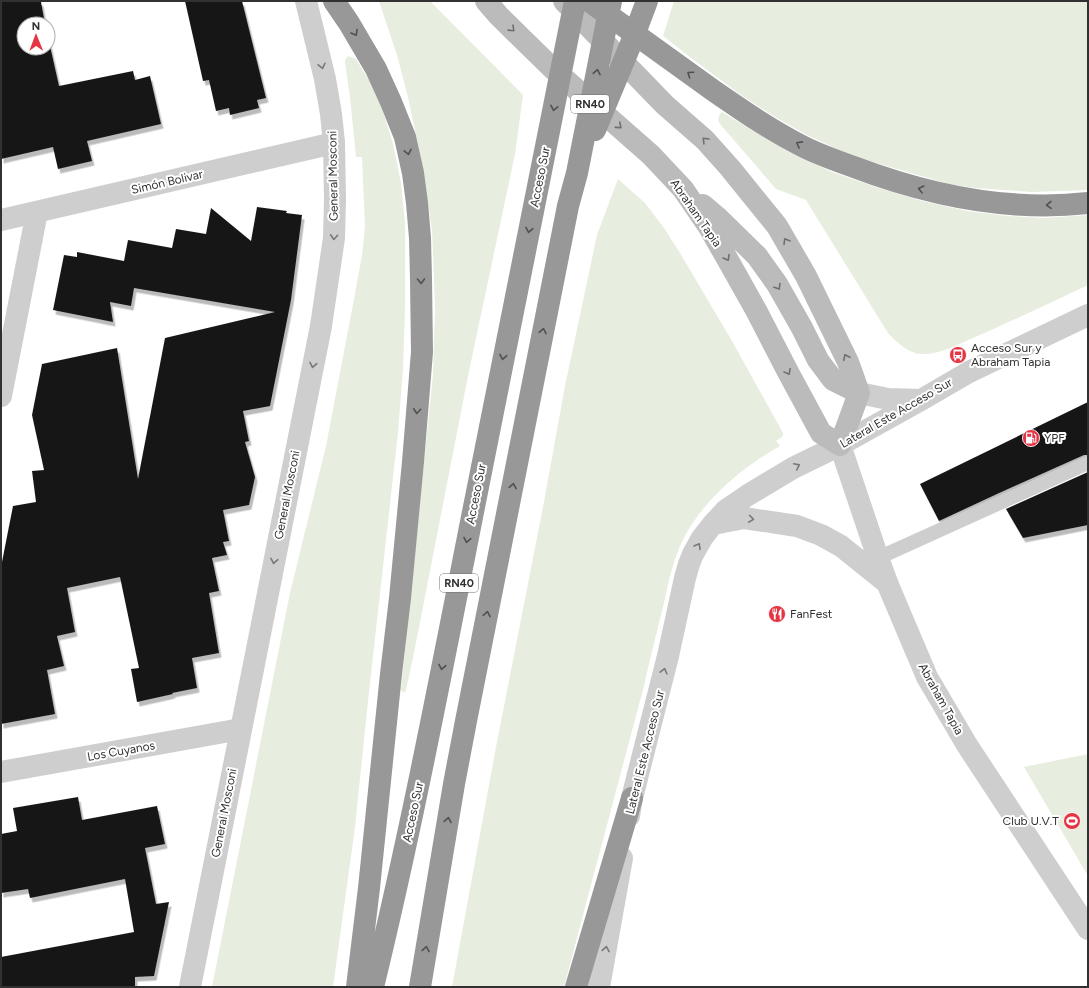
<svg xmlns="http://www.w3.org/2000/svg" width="1089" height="988" font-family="Figtree,sans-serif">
<defs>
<filter id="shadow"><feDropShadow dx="2.5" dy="4.5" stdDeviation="0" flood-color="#0004"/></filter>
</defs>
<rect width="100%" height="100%" fill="#fff"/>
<path fill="#e7eddf" d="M379 1H430L523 95 515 154 468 376 414 653 406 690 405 692H403L401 690 433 374 435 309 434 276 432 231 423 169 408 97 397 55Z
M674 1H1088V190L1032 192 976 188 949 184 873 162 839 150 807 135 775 117 741 95 695 61 663 36Z
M348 56 356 59 370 82 382 108 393 144 401 183 405 222V309L403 369 398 432 368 701 355 827 333 987H212L290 593 326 446 354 299 362 255 365 227 362 157H356L350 97 345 63V60Z
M722 112 789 152 832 172 876 187 922 201 967 211 1007 216 1044 218 1088 215V285C1050 303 1012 321 973 338 957 345 939 355 921 354 907 353 897 342 888 333L806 200 776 189 720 124C717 120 718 115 722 112Z
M618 179 645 203 664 228 680 253 732 341 783 433V436L776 441 780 446C744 466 706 498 686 534 674 555 669 580 664 603 657 631 650 658 644 686 630 738 616 791 602 844 589 891 577 939 564 987H452L496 747 543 507 565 386 597 235Z
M1088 754V876L1024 767Z"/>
<path fill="#181818" filter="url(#shadow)" d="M1 1H40L41 2 45 24H24V48H48V37L59 86 133 71 135 80 150 76 161 124 87 141 92 161 58 169 53 147 1 159Z
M185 1H242L266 98 257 100 259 108 230 115 229 108 216 111 209 80 203 81Z
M257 207 287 211 286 213 302 215 291 300 270 406 243 411 249 441 245 442 255 477 249 505 223 510 229 541 223 542 227 555 212 558 219 591 209 593 219 653 192 658 197 688 172 693 173 694 137 702 131 669 139 668 120 577 67 588 75 632 57 636 64 666 47 670 55 714 1 724V567L13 506 36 502 32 471 44 470 32 415 42 364 117 348 138 479 165 338 275 312 134 288 131 306 110 302 113 322 53 310 64 255 77 257V252L124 261 128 240 172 248 176 229 206 234 211 208 251 241Z
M1088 402V455H1084L997 494 939 521 920 484Z
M1088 472V525L1023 538 1006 509Z
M78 797 82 820 157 806 165 844 145 848 156 904 169 902 154 976 135 977V987H1V957L134 932 125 879 30 898 28 889 1 893V834L17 831 13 808Z"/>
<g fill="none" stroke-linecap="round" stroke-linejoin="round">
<path stroke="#cecece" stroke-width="14" d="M878 558 1088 463"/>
<path stroke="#cecece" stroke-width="22" d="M1 220 334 143
M1 396 37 212
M1 772 241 729"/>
<path stroke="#cecece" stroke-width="22" d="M859 393 888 399 921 400
M840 445 878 558 888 585 927 677 967 745 1088 929
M713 524 744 518 797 526 821 535 841 546 887 583
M629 816 632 798 668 656 685 578 689 564 693 554 702 538 713 524 726 510 748 495 793 468 840 445 921 400 969 372 1088 315
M190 987 321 326 334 238 335 199 334 143 331 114 325 79 306 1
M599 987 622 858"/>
<path stroke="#bbb" stroke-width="22" d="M486 1 499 16 551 67 651 155 683 189 709 227 729 262 757 312 788 372 821 433 840 445 859 393 848 362 806 276 777 226 730 168 705 140 665 105 564 1
M703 205 717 217 757 256 777 284 802 328 818 360 833 380 859 393"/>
<path stroke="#989898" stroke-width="22" d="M334 1 349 23 376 69 391 102 405 137 413 173 417 203 420 238 421 279 422 352 413 462 400 598 391 674 369 888 357 987
M589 1C630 31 672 61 714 91 743 111 772 131 804 147 820 155 837 161 854 167 928 195 1009 212 1088 203
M595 130 630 46 647 1
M373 987C411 831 441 674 472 517 506 345 540 173 575 1
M420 987 454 784 466 721 568 206 577 173 611 1
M576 987 632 798"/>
</g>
<defs><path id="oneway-chevron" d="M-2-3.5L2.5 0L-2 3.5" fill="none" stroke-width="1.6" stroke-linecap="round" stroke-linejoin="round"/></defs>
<g stroke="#6f6f6f">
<use href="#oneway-chevron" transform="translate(512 29) rotate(44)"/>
<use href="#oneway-chevron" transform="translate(619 126) rotate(41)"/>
<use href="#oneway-chevron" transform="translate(705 140) rotate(-135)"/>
<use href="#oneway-chevron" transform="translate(786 241) rotate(-121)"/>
<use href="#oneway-chevron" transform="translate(727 258) rotate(60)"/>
<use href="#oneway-chevron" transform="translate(778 287) rotate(58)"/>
<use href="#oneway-chevron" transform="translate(846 357) rotate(-116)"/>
<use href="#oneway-chevron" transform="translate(788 372) rotate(62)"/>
</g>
<g stroke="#505050">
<use href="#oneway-chevron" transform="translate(355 33) rotate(60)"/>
<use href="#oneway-chevron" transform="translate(597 72) rotate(-79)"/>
<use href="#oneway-chevron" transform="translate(690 74) rotate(-145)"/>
<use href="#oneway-chevron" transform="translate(554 108) rotate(102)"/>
<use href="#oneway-chevron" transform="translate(799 144) rotate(-151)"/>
<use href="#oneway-chevron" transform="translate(408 152) rotate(78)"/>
<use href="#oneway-chevron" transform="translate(921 189) rotate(-166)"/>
<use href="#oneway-chevron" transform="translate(1049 205) rotate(179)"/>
<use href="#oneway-chevron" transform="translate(529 230) rotate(101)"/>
<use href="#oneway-chevron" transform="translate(421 281) rotate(89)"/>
<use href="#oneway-chevron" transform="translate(543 331) rotate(-79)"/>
<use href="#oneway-chevron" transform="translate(503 357) rotate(101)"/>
<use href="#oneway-chevron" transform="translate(417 411) rotate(95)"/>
<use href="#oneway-chevron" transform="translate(513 486) rotate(-79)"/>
<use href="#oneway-chevron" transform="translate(467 540) rotate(101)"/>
<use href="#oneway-chevron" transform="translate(487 614) rotate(-79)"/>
<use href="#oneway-chevron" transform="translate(442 667) rotate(101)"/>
<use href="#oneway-chevron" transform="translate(448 820) rotate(-80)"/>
<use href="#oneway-chevron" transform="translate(426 949) rotate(-80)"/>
</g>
<g stroke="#787878">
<use href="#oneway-chevron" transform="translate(322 66) rotate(77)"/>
<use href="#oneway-chevron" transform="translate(334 237) rotate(94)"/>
<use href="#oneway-chevron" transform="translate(313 365) rotate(101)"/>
<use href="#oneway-chevron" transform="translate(797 466) rotate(-26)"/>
<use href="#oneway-chevron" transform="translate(751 519) rotate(8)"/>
<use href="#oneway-chevron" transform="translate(698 546) rotate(-60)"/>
<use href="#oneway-chevron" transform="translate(274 561) rotate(101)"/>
<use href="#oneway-chevron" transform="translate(664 671) rotate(-76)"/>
<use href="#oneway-chevron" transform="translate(606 949) rotate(-80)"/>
</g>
<defs>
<g id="bus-disc" transform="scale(0.9)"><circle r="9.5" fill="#e53544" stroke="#fff"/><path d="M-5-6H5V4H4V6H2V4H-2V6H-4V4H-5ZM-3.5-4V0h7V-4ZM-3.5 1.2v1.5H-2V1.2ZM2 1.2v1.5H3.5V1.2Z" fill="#fff"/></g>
<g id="fuel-disc" transform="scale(0.9)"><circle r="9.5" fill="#e53544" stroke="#fff"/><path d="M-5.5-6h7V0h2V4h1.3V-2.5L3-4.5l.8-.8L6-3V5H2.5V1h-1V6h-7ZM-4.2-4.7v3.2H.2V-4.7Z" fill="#fff"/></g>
<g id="restaurant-disc" transform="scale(0.9)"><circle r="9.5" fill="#e53544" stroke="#fff"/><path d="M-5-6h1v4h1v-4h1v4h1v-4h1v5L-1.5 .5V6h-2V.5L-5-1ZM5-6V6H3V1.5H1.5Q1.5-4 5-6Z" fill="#fff"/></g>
<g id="stadium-disc" transform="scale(0.9)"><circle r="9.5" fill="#e53544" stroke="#fff"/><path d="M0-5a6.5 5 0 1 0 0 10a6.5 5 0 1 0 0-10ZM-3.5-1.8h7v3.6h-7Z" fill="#fff"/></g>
</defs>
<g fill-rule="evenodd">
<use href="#bus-disc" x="958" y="355"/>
<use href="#fuel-disc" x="1031" y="438"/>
<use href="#restaurant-disc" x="777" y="614"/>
<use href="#stadium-disc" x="1072" y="821"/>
</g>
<g text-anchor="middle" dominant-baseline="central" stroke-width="4" stroke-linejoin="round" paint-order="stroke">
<g fill="#fff" stroke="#6f6f6f" stroke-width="1">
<rect x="571" y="95" width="38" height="18" rx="3"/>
<rect x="440" y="574" width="38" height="18" rx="3"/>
</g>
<g font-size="11" font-weight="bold" fill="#313131">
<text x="590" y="104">RN40</text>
<text x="459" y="583">RN40</text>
</g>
<g font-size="12" fill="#313131" stroke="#fff">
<text transform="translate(333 176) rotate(-91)">General Mosconi</text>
<text transform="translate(540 177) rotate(-79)">Acceso Sur</text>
<text transform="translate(167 182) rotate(-13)">Simón Bolivar</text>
<text transform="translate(696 213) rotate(55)">Abraham Tapia</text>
<text transform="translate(896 413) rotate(-30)">Lateral Este Acceso Sur</text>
<text transform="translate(476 494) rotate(-79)">Acceso Sur</text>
<text transform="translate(287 495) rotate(-79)">General Mosconi</text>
<text transform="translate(941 699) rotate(61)">Abraham Tapia</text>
<text transform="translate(121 751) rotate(-10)">Los Cuyanos</text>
<text transform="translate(645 752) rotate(-76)">Lateral Este Acceso Sur</text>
<text transform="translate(413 812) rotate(-78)">Acceso Sur</text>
<text transform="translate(224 813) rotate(-79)">General Mosconi</text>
</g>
<g font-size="12" fill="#313131" stroke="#fff" text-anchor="start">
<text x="971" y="348">Acceso Sur y<tspan x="971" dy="14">Abraham Tapia</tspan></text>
<text x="1044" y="438">YPF</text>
<text x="790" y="614">FanFest</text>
<text x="1059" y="821" text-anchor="end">Club U.V.T</text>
</g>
</g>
<rect width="1089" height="988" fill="none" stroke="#313131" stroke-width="4"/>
<g transform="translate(36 36) rotate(359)"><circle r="19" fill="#ffffff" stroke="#adadad"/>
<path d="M0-3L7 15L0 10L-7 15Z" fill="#e53544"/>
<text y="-6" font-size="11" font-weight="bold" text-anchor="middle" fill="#313131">N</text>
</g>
</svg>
